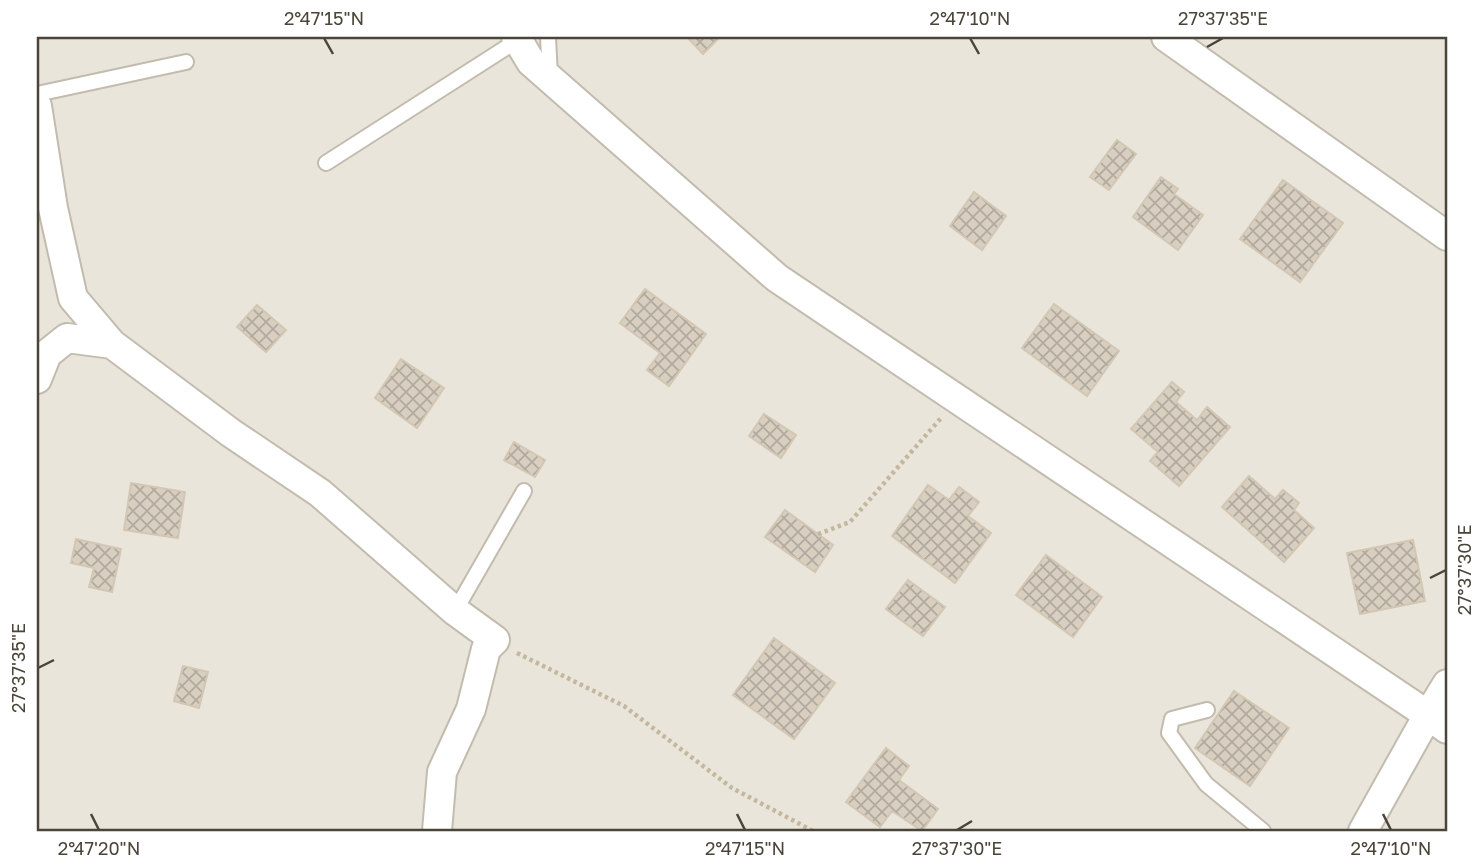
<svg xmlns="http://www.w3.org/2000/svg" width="1484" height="868" font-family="'Golos Text',sans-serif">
<defs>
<pattern id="building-cross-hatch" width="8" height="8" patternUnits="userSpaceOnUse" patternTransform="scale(1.75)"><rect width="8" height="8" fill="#d8cfc1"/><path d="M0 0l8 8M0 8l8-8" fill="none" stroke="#b1aa9e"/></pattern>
</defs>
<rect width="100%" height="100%" fill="#f6f3ec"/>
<path fill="#eae5da" d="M37 37H1447V831H37Z"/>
<path fill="url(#building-cross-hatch)" stroke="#d3c7b4" stroke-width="2" d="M687 37H718L719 38 703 54Z
M1117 140 1136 154 1109 190 1090 177Z
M1161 177 1178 189 1174 194 1203 215 1178 250 1133 217Z
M1283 180 1343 223 1300 282 1240 239Z
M974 192 1006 216 982 250 950 226Z
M645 289 706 334 669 386 647 370 660 353 620 323Z
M1054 304 1119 351 1087 396 1022 348Z
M257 305 286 330 266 352 237 327Z
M401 359 444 388 417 428 375 398Z
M1172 382 1184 392 1176 402 1197 420 1207 407 1230 427 1179 486 1150 461 1158 452 1131 429Z
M764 414 796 435 781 458 749 436Z
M514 442 545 460 535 477 504 460Z
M1249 476 1275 499 1283 490 1299 503 1294 510 1314 528 1284 562 1222 507Z
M131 483 185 492 178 538 124 530Z
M928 485 949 500 959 487 979 502 968 516 991 533 955 583 892 536Z
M785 510 833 545 815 572 765 537Z
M76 539 121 549 112 592 89 587 94 568 71 563Z
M1413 540 1425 601 1360 614 1347 553Z
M1046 555 1102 597 1073 637 1016 595Z
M908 580 945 607 923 636 886 609Z
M774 638 835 683 794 739 733 695Z
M183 666 208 672 199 708 174 701Z
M1234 691 1289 728 1250 786 1195 748Z
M886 748 909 766 899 780 938 809 922 831 892 811 880 827 846 802Z"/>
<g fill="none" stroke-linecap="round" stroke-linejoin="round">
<g stroke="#c2bbae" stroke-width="18">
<path id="service" d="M548 37 550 77
M37 94 186 62
M326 163 518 40
M455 611 524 491
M1207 710 1172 719 1169 733 1206 784 1263 831"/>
</g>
<g stroke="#c2bbae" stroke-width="32">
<path id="minor" d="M516 37 531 62 777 278 1428 715 1363 831
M1166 37 1447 236
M37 106 53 208 73 298 112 344 231 433 320 493 455 611 495 640 486 649 471 709 442 772 437 831
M37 379 47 354 67 338 112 344
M1447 684 1428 715 1447 729"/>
</g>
<path stroke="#c4b79f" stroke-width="4.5" stroke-dasharray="3.5 3.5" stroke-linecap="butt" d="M818 534 850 522 941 418
M517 653 624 706 732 788 813 831"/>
<use href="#service" stroke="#fff" stroke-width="14"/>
<use href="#minor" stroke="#fff" stroke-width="28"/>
</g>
<path fill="none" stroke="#4b4439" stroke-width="2.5" d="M324 38 333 54M970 38 979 54M1207 47 1223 38M1430 578 1446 570M38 668 54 660M91 814 99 830M737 814 745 830M1383 814 1391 830M957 830 972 821"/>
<rect width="1484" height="868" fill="none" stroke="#ffffff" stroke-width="77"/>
<rect x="38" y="38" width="1408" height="792" fill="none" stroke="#4b4439" stroke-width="2.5"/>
<g font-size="18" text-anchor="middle" fill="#4b4439">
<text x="324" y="25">2°47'15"N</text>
<text x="970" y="25">2°47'10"N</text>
<text x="1223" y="25">27°37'35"E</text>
<text transform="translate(1465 570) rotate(-90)" y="6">27°37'30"E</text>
<text transform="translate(19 668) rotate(-90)" y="6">27°37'35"E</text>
<text x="99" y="855">2°47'20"N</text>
<text x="745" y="855">2°47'15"N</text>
<text x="957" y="855">27°37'30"E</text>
<text x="1391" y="855">2°47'10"N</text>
</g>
</svg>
